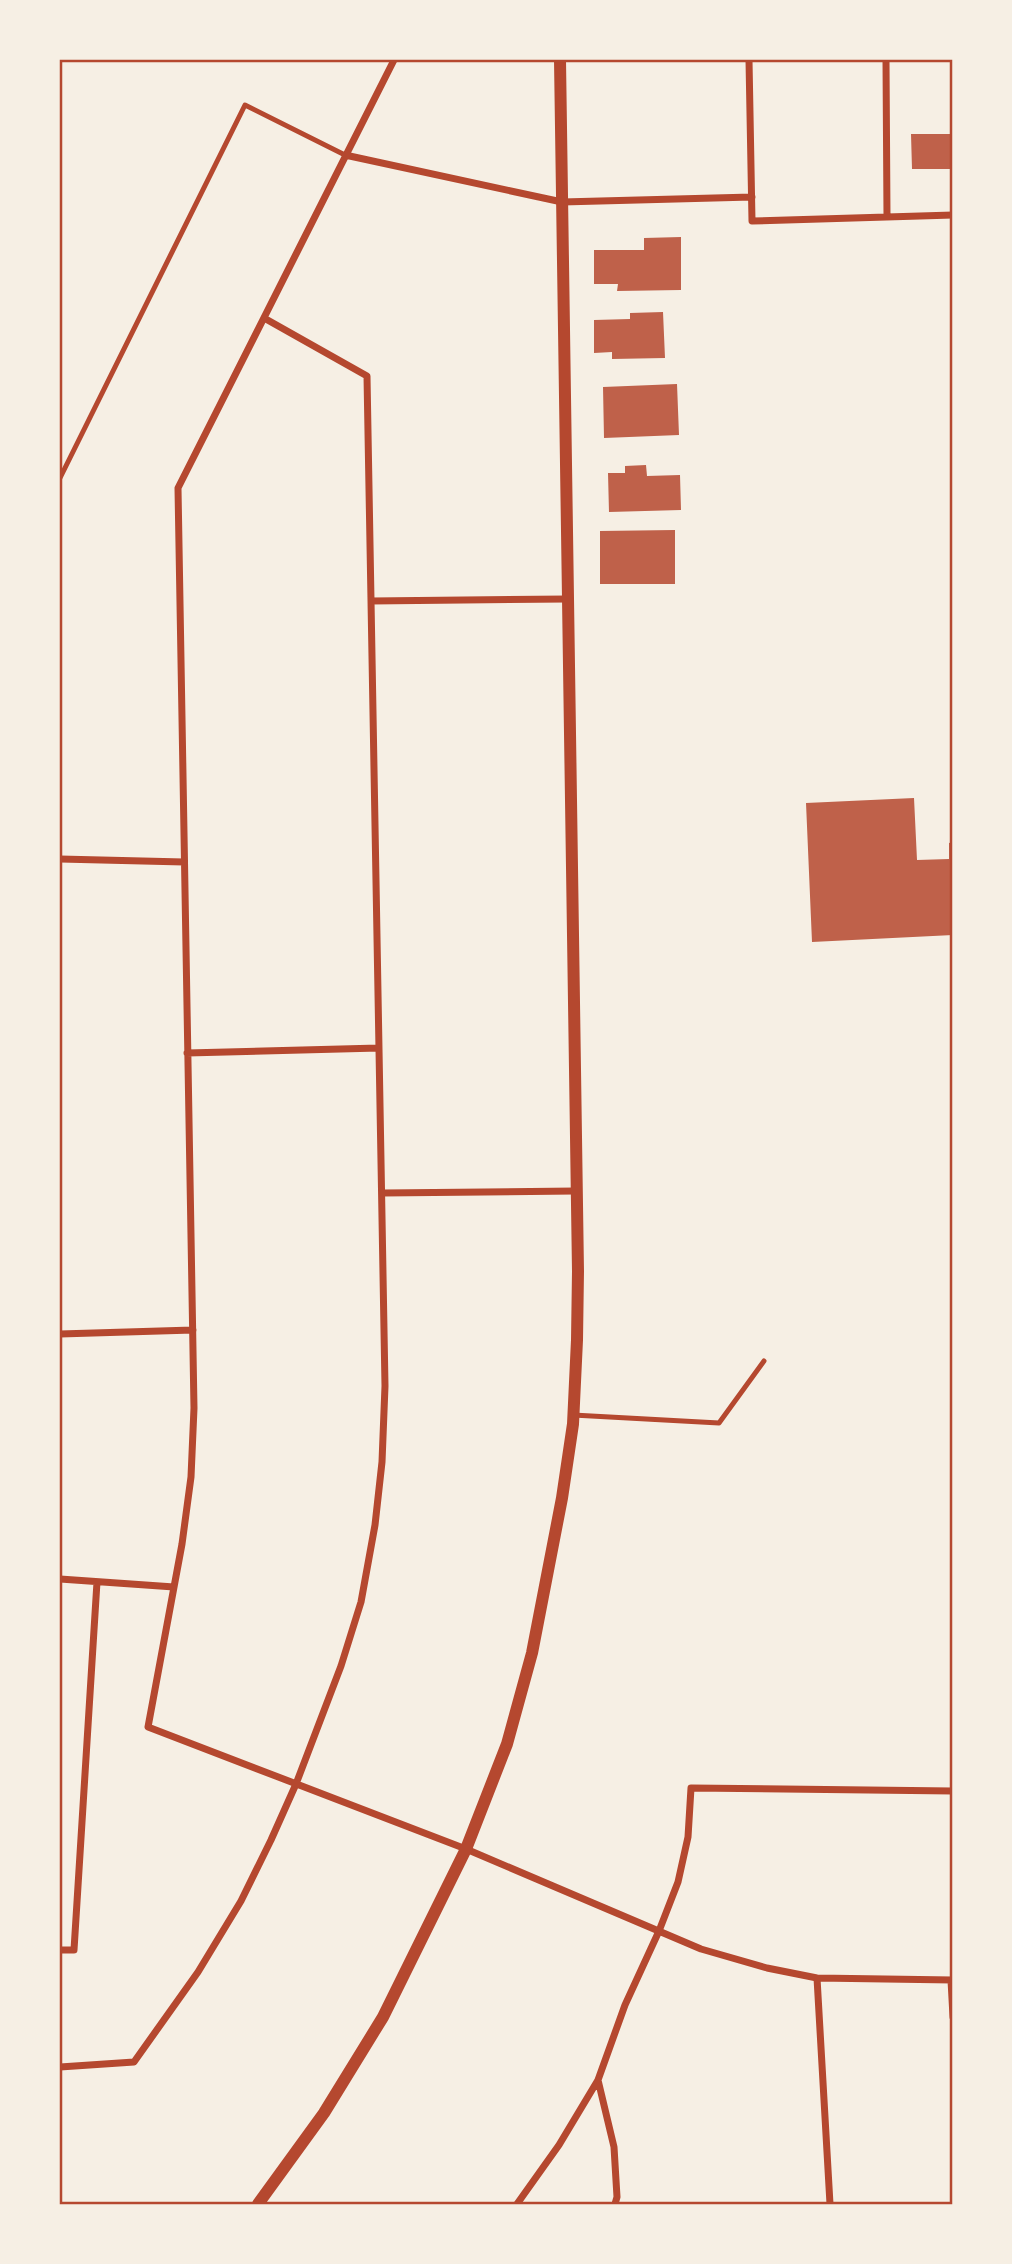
<svg xmlns="http://www.w3.org/2000/svg" width="1012" height="2264" font-family="'Archivo Narrow',sans-serif">
<rect width="100%" height="100%" fill="#f6efe4"/>
<path fill="#bf614a" d="M911 134H953V169H912Z
M681 237V290L617 291 618 284H594V250H644V238Z
M663 312 665 358 612 359V352L594 353V320L630 319V313Z
M677 384 679 435 604 438 603 387Z
M646 465 647 476 680 475 681 510 609 512 608 473H625V466Z
M675 530V584H600V531Z
M914 798 917 860 949 859V843L953 842V935L812 942 806 803Z"/>
<g fill="none" stroke-linecap="round" stroke-linejoin="round">
<path stroke="#b5482f" stroke-width="5" d="M60 478 245 105 345 155
M573 1415 719 1423 764 1361"/>
<path stroke="#b5482f" stroke-width="7" d="M394 60 178 488 194 1408 191 1477 182 1544 148 1727 466 1849 701 1949 767 1968 817 1978 953 1980
M749 60 752 221 953 215
M886 60 887 217
M345 155 562 202 752 197
M371 601 567 599
M60 859 184 862
M187 1053 379 1048
M383 1193 575 1191
M60 1334 193 1330
M60 1579 174 1587
M60 1950H74L97 1582
M817 1978 830 2204
M951 1980 953 2017
M60 2067 134 2062 198 1972 241 1901 271 1840 296 1784 341 1666 361 1602 375 1525 382 1462 385 1386 367 376 264 318
M598 2080 614 2147 617 2197 615 2204
M517 2204 559 2145 598 2080 625 2005 659 1931 678 1882 688 1837 691 1788 953 1791"/>
<path stroke="#b5482f" stroke-width="12" d="M258 2204 324 2113 383 2017 466 1849 507 1744 532 1653 562 1498 573 1424 577 1340 578 1271 560 60"/>
</g>
<rect width="1012" height="2264" fill="none" stroke="#f6efe4" stroke-width="122"/>
<rect x="61" y="61" width="890" height="2142" fill="none" stroke="#b5482f" stroke-width="2.5"/>
</svg>
